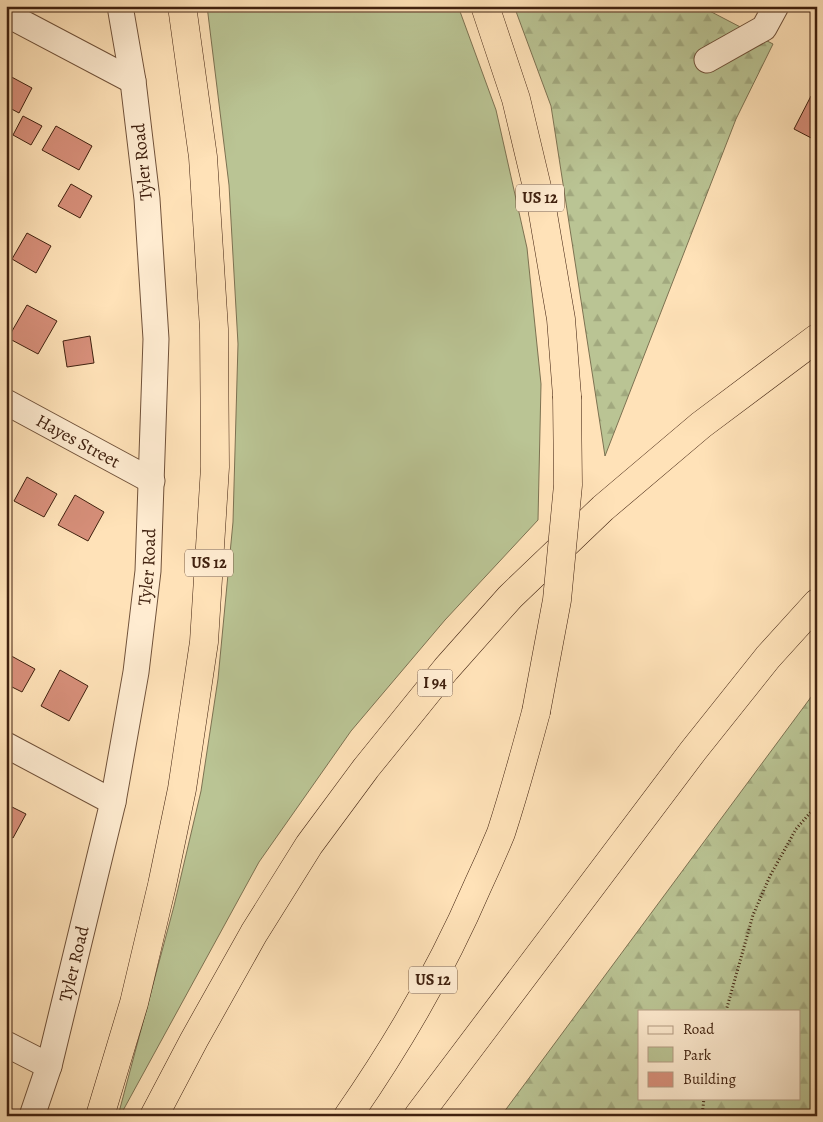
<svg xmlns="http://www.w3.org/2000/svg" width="823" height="1122" font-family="Alegreya,serif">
<defs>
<pattern id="forest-firs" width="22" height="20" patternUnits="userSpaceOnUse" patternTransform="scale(1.25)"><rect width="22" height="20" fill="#bac494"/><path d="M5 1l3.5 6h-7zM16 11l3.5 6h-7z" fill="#a1a87e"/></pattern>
</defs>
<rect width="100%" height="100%" fill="#ffe2b8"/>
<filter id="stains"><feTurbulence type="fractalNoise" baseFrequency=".004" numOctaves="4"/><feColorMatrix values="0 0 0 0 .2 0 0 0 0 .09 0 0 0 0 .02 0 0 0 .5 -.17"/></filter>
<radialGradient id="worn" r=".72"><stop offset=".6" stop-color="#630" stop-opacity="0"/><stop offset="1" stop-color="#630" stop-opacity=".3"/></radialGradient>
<path fill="#bac494" stroke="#7d7252" d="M207 6H458L496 110 527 248 541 384 538 520 445 620 351 731 259 862 120 1116H118L174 906 201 791 218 679 233 522 238 344 229 185Z"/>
<path fill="url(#forest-firs)" stroke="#7d7252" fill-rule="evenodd" d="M514 6H700L773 44 736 119 605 456 551 106Z
M817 689V1116H501ZM639 1011H799V1098H639Z"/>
<path fill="#d78f7a" stroke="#40210f" d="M6 74 32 88 19 113 6 106Z
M811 96 817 99V141L794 129Z
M23 116 42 126 31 145 13 135Z
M56 126 92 146 79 170 42 150Z
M71 184 92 196 80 218 58 206Z
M27 233 51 246 36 273 12 259Z
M27 305 57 321 38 354 8 338Z
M90 336 94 363 67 367 63 341Z
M27 477 57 494 44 517 14 501Z
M75 495 104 512 88 541 58 525Z
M6 653 35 669 22 692 6 684Z
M60 670 88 686 69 721 41 706Z
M6 804 26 814 13 838 6 834Z"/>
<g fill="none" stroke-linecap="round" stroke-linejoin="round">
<g stroke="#705139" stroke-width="27">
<g id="street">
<path d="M6 14 133 81"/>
<path d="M707 60 764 28 776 6"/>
<path id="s1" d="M6 402 152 481"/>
<path d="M6 745 113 802"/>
<path d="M6 1044 49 1066"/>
<path id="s2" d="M32 1116 49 1066 113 802 136 672 148 571 156 339 147 199 133 81 120 6"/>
</g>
</g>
<g stroke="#40210f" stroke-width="29">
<path id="highway" d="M485 6 516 99 542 208 561 319 567 396
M100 1116 134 1003 162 885 182 789 204 642 215 467 214 329 203 157 182 6
M154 1116 194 1040 254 933 309 845 366 768 446 669 510 597 603 508 701 425 817 338
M348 1116C400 1041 442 969 478 885 486 868 494 850 501 833 514 793 525 753 536 712
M418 1116 693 751 768 657 817 603"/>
</g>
<path stroke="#40210f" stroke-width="3" stroke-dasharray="1 2.5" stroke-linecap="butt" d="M726 1011 753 915 770 876 796 829 817 805
M702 1116 704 1098"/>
<use href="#street" stroke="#ffecd1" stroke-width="25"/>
<use href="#highway" stroke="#ffe2b8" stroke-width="28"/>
<g stroke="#40210f" stroke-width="29" stroke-linecap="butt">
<path id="highway-bridge" d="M536 712 557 600 568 485 567 396"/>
</g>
<use href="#highway-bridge" stroke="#ffe2b8" stroke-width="28"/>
</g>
<g text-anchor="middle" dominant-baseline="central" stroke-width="4" stroke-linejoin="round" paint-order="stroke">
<g fill="#ffecd1" stroke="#795e49" stroke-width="1">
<rect x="516" y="184.5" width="48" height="27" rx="4"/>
<rect x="185" y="549.5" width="48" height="27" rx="4"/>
<rect x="417.5" y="669.5" width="35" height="27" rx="4"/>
<rect x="409" y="966.5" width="48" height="27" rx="4"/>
</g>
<g font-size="16" font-weight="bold" fill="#40210f">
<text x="540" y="198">US 12</text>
<text x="209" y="563">US 12</text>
<text x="435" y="683">I 94</text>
<text x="433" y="980">US 12</text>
</g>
<g font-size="18" fill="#40210f" stroke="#ffecd1">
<text transform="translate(142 162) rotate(-96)">Tyler Road</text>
<text stroke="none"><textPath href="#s1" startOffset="82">Hayes Street</textPath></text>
<text stroke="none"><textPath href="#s2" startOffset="562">Tyler Road</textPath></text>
<text stroke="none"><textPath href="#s2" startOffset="158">Tyler Road</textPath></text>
</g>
</g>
<rect width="823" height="1122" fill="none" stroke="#ffe2b8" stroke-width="25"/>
<rect x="8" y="8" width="808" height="1107" fill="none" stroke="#40210f" stroke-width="2.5"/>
<rect x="12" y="12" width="798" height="1097" fill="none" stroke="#40210f"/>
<rect x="638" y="1010" width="162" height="90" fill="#ffecd1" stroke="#b39b83"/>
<rect x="648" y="1026" width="25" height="8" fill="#ffecd1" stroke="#b39b83"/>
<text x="683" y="1034" font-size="15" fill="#40210f">Road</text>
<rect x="648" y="1047" width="25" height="15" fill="#bac494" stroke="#b39b83"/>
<text x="683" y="1060" font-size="15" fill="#40210f">Park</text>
<rect x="648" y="1072" width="25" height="15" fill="#d78f7a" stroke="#b39b83"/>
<text x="683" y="1084" font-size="15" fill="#40210f">Building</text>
<rect width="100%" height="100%" filter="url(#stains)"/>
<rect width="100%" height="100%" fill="url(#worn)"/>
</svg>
